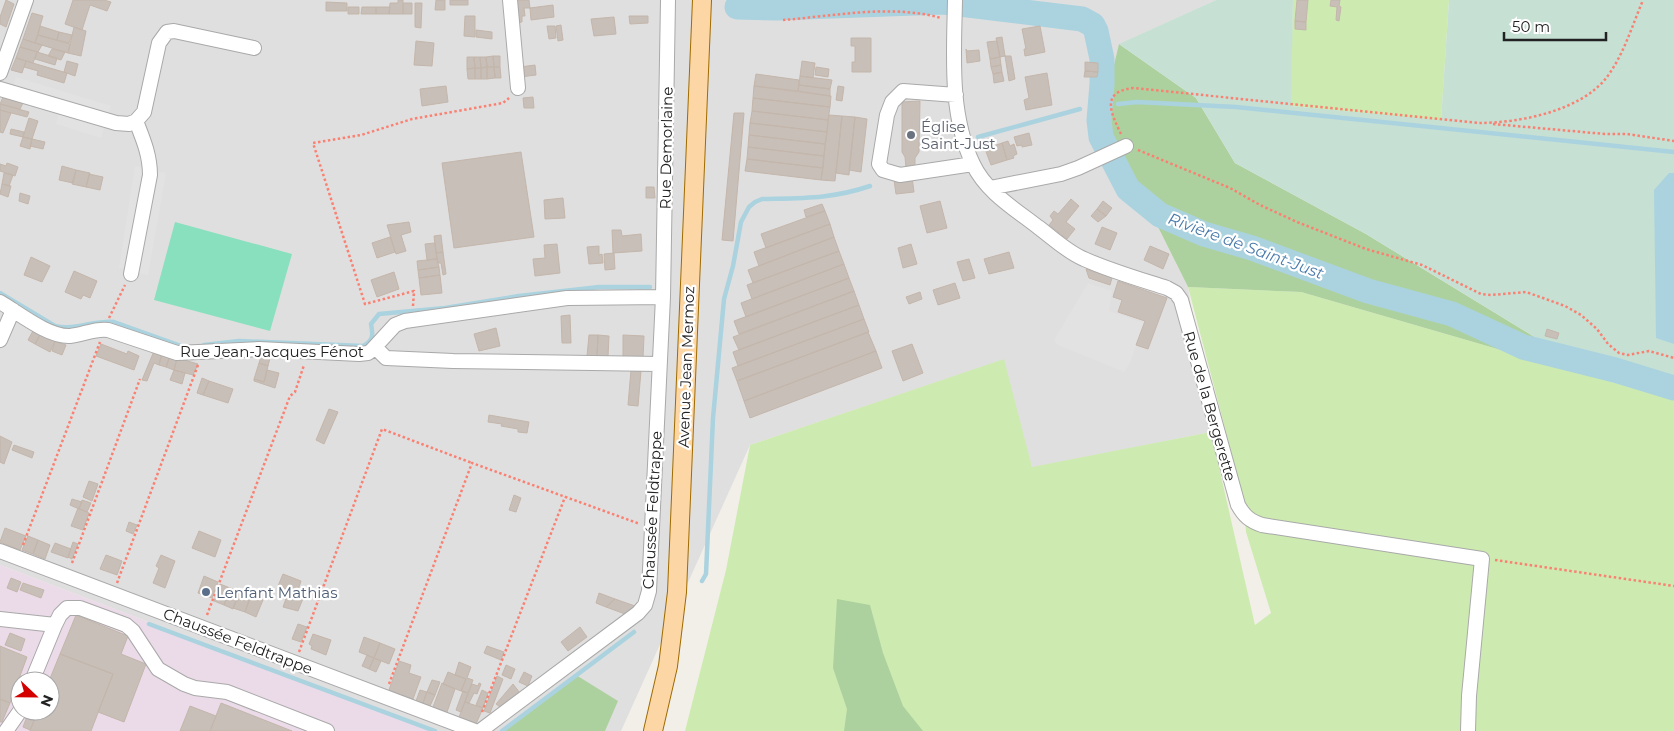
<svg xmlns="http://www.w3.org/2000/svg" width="1674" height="731" font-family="Montserrat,sans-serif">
<rect width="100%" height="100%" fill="#f2efe9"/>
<path fill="#e0dfdf" d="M0 0H1216L1120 44 1110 131 1188 287 1211 432 1032 468 1003 360 750 445 621 731H433L0 565Z"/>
<path fill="#ebdbe8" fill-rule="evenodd" d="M0 565 433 731H0ZM20 681H50V711H20Z"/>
<path fill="#cdebb0" d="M1293 0H1449L1441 121 1290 106Z
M1188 287 1301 292 1674 400V731H685L726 570 750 445 1004 359 1032 467 1211 432 1255 625 1271 613 1246 532 1243 497Z"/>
<path fill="#add19e" d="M1119 44 1196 98 1235 163 1366 234 1605 380 1301 292 1188 287 1110 131 1106 99Z
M837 599 870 605 883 653 903 706 923 731H844L847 709 833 668Z
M576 675 618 701 605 731H506L503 730Z"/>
<path fill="#c6e0d4" d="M1216 0H1293L1291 106 1441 120 1449 0H1674V400L1605 380 1366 234 1235 163 1196 98 1119 44Z"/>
<path fill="#88e0be" d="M175 222 292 254 270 331 154 300Z"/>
<path fill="#e2e2e2" d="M16 77 111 106 101 138 56 124 61 107 11 92Z
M135 166 166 173 148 275 119 268Z
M1088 283 1112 291 1109 311 1144 323 1130 363 1124 372 1058 345 1054 340Z"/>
<path fill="#aad3df" d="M1669 173H1674V344L1656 338 1654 190Z"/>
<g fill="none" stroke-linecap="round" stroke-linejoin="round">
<path stroke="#aad3df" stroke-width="4.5" d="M1118 104 1137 102 1236 107 1674 152
M978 137 1080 109
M0 293 55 326C74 331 94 320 114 322L184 347
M204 345 239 341 363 346C374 341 373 334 371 324L379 314 445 308 519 296 599 287H650
M702 581 706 574 713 418 724 299 733 266 741 222 749 207 755 202 762 199C802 198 832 199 870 186
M149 624 435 731
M502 731 634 632"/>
<path stroke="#aad3df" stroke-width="25" d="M737 7 777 8 943 2 1082 19 1093 25 1096 31 1102 59V84L1099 120 1101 137 1128 189 1160 215 1204 234 1252 248 1368 291 1452 314 1523 347 1615 370 1674 388"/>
</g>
<path fill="#c7bfb8" stroke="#c4b6ab" d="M6 0 14 4 6 27 0 24V17Z
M73 0H104L111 2 107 11 90 5 82 30 65 24Z
M398 0H403V14H389L390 3H398Z
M436 0H445V10H435Z
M450 0H468V5H450Z
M512 0H529L530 8H524L525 16H522V22L515 23Z
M1297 0H1308L1306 22 1295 21Z
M1331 0H1340L1339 6 1341 7 1339 21 1336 20 1337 7 1330 6Z
M326 2 347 3V11H326Z
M403 3H412V14H403Z
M415 3H422L421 28 415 27Z
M553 5 554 17 531 20 530 8Z
M348 7H359V14H348Z
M362 7H376V14H361Z
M376 7H390L389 14H376Z
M32 13 43 16 35 43 23 39Z
M465 16H475V37L464 36Z
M629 16H648V23L630 24Z
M614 17 616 34 594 36 591 19Z
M1295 21 1306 22V30L1295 29Z
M561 25 563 40 558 41 556 26Z
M40 26 59 32 57 40 38 35Z
M547 26H555L556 38 549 39Z
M1040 26 1045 52 1025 56 1024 49H1026L1022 29Z
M74 27 86 31 81 56 68 53Z
M476 30 492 32V39L476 37Z
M59 32 72 35 69 43 57 40Z
M38 35 70 44 68 53 35 43Z
M1002 37 1005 56 1000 57 996 38Z
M851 38H871V72H852V62H855V46H851Z
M23 39 35 43 42 45 38 52 20 47Z
M416 41 434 43 432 66 414 65Z
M997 41 1000 57 990 59 987 42Z
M20 47 37 52 33 63 16 58Z
M52 49 65 52 61 60 48 56Z
M966 49 967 51 979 50 980 61 967 63Z
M37 52 57 58 55 65 35 59Z
M493 56 494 67H487L486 57Z
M493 56H500V67H494Z
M1005 56H1011L1015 79 1009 81Z
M467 57H474L475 68 467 69Z
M474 57H480L481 68H475Z
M480 57H486L487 67 481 68Z
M1000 57 1001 65 991 67 990 59Z
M16 58 26 61 22 73 11 70Z
M26 61 67 73 64 83 37 75 38 71 24 67Z
M67 61 78 64 75 76 64 72Z
M802 61 815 63 813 78 800 76Z
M1085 62 1098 63V72L1085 71Z
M535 65 536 75 520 77V67Z
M1001 65 1002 72 993 74 991 67Z
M487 67H494L495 78 487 79Z
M487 67V79H481V68Z
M494 67H500L501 78H495Z
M816 67 829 69 828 77 815 75Z
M475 68H481V79H475Z
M475 68V79H468L467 69Z
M1085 71 1098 72 1097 77H1084Z
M1002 72 1004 81 994 83 993 74Z
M1047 73 1052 105 1026 110 1024 100 1029 98 1025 77Z
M756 74 799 80 798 91 754 86Z
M800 76 832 80 830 89 799 85Z
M799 85 830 89V96L798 91Z
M446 86 448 102 422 106 420 89Z
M754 86 831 96 830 107 753 98Z
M838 86 844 87 842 101 836 100Z
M3 97 23 103 20 109 0 104Z
M533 97 534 108H524L523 98Z
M753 98 830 107 828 120 752 111Z
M920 101 919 152 915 158V167L906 168 905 157 902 152V102Z
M0 104 29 112 27 117 0 110Z
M0 110 11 113 3 133 0 132Z
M752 111 828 120 827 132 750 123Z
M734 113H744L733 241 722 240Z
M829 115 842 116 835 181 821 180Z
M842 116 855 117 849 175 836 173Z
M855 117 867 119 861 172 849 170Z
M29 118 38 121 32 139 23 137Z
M750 123 827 132 825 144 749 135Z
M11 129 24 132 23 137 10 134Z
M1029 133 1032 145 1022 147V145L1017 146 1014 137Z
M749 135 825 144 824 156 748 147Z
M23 137 32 139 30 149 20 146Z
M32 139 45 142 43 149 30 146Z
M1008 141 1010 146 1014 144 1017 154 1013 156 1014 158 1007 160 1002 143Z
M1002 143 1007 160 991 165 985 149Z
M748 147 824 156 823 168 747 159Z
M521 152 534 237 454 248 442 163Z
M747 159 823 168 821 180 745 171Z
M7 163 18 167 15 176 0 171V164L6 166Z
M62 166 76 170 73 183 59 180Z
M76 170 90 173 86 187 72 184Z
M4 173 13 175 9 186 2 184Z
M89 174 103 177 100 190 86 187Z
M912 177 914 192 896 194 894 180Z
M2 184 11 186 8 197 0 194Z
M646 187H654L655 198H646Z
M20 193 30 196 28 204 19 201Z
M563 198 565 218 545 219 544 200Z
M1071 199 1079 206 1066 222 1075 229 1067 239 1049 225 1053 220 1050 216 1054 211 1058 214Z
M940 201 947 228 927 233 920 206Z
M1103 201 1112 208 1106 216 1097 209Z
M822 204 825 211 806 217 804 210Z
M1097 209 1106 216 1098 222 1091 216Z
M825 211 830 224 766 248 761 234Z
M409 222 411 232 401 235 406 251 396 254 387 225Z
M830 224 834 237 759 266 754 252Z
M1102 227 1117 233 1110 250 1095 244Z
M612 230H621L622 236 641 234 642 251 613 253Z
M441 235 443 252 436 253 434 236Z
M390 237 395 252 377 258 372 243Z
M834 237 839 251 753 283 748 270Z
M435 243 437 259 427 260 425 244Z
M557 244 560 273 535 276 533 259 545 258 544 245Z
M911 244 917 264 903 268 898 248Z
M599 246V255L602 254 603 263 589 264 587 247Z
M1150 246 1169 254 1163 269 1144 260Z
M839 251 844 264 752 299 747 285Z
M443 252 446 274 443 275 441 263H438L436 253Z
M1009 252 1014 268 989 274 984 259Z
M614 253 615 269 605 270 604 254Z
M31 257 50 266 42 282 24 275Z
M437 259 439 267 418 270 417 261Z
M969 259 975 278 963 281 957 262Z
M844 264 849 278 746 317 741 303Z
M439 267 440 275 419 278 418 270Z
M1086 269 1112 278 1110 285 1089 278Z
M74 271 97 281 90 298 83 295 81 299 65 292Z
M394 272 399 289 377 297 371 280Z
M440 275 442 293 421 295 419 278Z
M849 278 854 291 739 334 734 321Z
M1118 281 1167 298 1148 349 1136 345 1145 321 1118 312 1122 300 1113 297Z
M955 283 960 298 938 305 933 290Z
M854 291 859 305 739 350 733 337Z
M920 292 922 299 909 304 906 297Z
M859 305 864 319 738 366 733 352Z
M570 315 571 343H562L561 316Z
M864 319 869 332 737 381 732 368Z
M496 328 500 346 479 351 474 334Z
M34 329 41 333 35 344 28 340Z
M1547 329 1559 333 1557 339 1545 336Z
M868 332 876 351 744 401 737 381Z
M41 333 55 341 50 352 35 344Z
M589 335H598L597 356H587Z
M598 335 609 336 608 357 597 356Z
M623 335 644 336 643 358 623 356Z
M55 341 66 345 62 355 52 351Z
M101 344 127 354 128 351 139 356 134 370 96 356Z
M912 344 923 373 903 381 892 351Z
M154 351 162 353 159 365 154 363 147 381 142 380Z
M876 351 882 368 750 418 744 401Z
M162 353 170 356 166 367 159 365Z
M262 354H271L268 366 259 363Z
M170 356 177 358 174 370 166 367Z
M177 358 198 364 193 375 174 370Z
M259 363 268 366 264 382 254 379Z
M174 370 185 373 182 384 170 380Z
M267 370 279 373 275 388 254 381V379L264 382Z
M631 370 641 371 638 406 628 405Z
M202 378 209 381 203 395 197 393Z
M209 381 233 389 228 403 203 395Z
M329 409 338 412 324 444 316 440Z
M489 415 529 422 527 433 518 432V429L501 426 502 424 488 422Z
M0 436 12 442 4 464 0 462Z
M14 445 34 452 32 458 12 450Z
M89 481 98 484 92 501 83 497Z
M514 495 521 498 516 512 509 510Z
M72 499 82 502 79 509 70 505Z
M82 500 91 503 87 512 79 509Z
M78 508 89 513 83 530 71 526Z
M129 522 137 525 133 534 126 531Z
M5 528 26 536 20 550 0 542Z
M199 531 221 540 215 557 192 548Z
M28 536 38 540 33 554 22 550Z
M38 540 50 545 45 559 33 554Z
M73 542 78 544 72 559 68 557Z
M55 543 71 549 68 558 51 552Z
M106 555 122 561 117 575 100 569Z
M161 555 175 561 165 588 153 583 159 568 156 566Z
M283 574 301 581 297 593 304 596 298 611 283 607 289 590 278 586Z
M204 576 218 582 212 598 198 593Z
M11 578 21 582 17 592 7 588Z
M23 583 44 590 41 598 20 590Z
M220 584 230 588 224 605 214 601Z
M230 588 240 591 233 609 224 605Z
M240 590 251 595 245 612 233 608Z
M599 593 615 599 606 607 596 603Z
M251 595 263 600 256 617 245 612Z
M615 599 635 606 625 614 606 607Z
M76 615 128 636 121 654 146 664 124 722 98 712 113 674 60 654Z
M298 624 307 627 301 642 292 639Z
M580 627 587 637 568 651 561 642Z
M10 633 25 639 21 651 5 645Z
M313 634 331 640 326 655 311 649 312 646 309 644Z
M364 637 380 643 374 658 359 652Z
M380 643 395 649 389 664 374 658Z
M0 646 27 657 10 703 0 699Z
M487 646 504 652 501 660 484 653Z
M60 654 113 674 91 731H30L38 711H50L49 681Z
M367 655 374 658 369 669 362 666Z
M374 658 381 661 376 672 369 669Z
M399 661 411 665 409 673 421 677 413 699 389 690Z
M459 662 471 667 467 678 473 680 468 693 461 691 466 679 455 675Z
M506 665 515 669 511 679 502 675Z
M448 672 466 679 461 691 443 684Z
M524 672 532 676 528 686 519 682Z
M497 676 503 679 490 713 484 711Z
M432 680 440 682 435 695 427 692Z
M442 683 455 689 447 712 433 707Z
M479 683 481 684 477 694 474 693 469 703 465 702 472 684 478 686Z
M513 684 520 693 500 707 496 704Z
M420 690 427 692 423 703 416 701Z
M482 690 488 693 483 708 476 705Z
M463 691 468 693 461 712 456 710Z
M427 692 435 695 430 706 423 703Z
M0 699 10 703 2 722H0Z
M465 702 483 708 476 724 459 717Z
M221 703 292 731H210Z
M190 706 216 716 210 731H180Z
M29 711H38L30 730 23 727Z"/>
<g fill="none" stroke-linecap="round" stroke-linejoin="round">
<g stroke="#a9a9a9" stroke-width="16">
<path id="minor" d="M510 0 518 88
M955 0C954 54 949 114 973 164 986 192 1015 209 1038 227 1053 238 1067 252 1084 259 1111 271 1139 279 1167 288L1176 293 1181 300 1238 505C1244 516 1250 521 1262 525L1482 559 1469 696 1468 731
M0 73 26 0
M0 89 116 123 129 124 136 121 144 112 159 43 167 32 174 31 254 48
M956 95 903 91 892 102 887 115 879 164 883 170 900 175 973 164
M990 188 1061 174 1078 168 1126 146
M131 274 150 175C150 155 143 139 136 121
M0 302C19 313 48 337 70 336 83 335 95 328 108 330L177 353 259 349 359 354 368 353 372 350 395 325 405 321 567 298 663 297
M0 340 13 310
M375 347 386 358 453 361 659 364
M0 551 475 731
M0 619 55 625 60 615 67 608H80L126 625 133 631 158 669 184 684 195 688 227 692 327 731
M32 681 55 625
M6 731 20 711
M480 731 638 613 645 605 649 591 663 297 668 0"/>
</g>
<g stroke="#a06b00" stroke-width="20">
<path id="major" d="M653 731 668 666 677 592 702 0"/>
</g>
<path stroke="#fa8072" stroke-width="2.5" stroke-dasharray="2.5 2.5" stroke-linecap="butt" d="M783 20C834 16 892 4 941 18
M1493 124 1605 134H1627L1674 141
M1121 134C1111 113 1100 92 1133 88L1479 123C1519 123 1581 111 1607 77 1624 54 1632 26 1643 0
M1138 150 1230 188 1260 205 1297 222 1366 249 1422 265 1481 294 1491 295 1526 292 1543 298 1565 306 1581 315 1597 329 1608 344 1619 353 1628 355 1649 351 1674 358
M413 306 414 291 365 304 313 143 361 135 412 119 503 103 509 98
M109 318 125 285
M23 545 100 342
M1495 560 1674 586
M72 563 140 379
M117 583 198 365
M207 615 290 396 295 392 304 365
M299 652 382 429 472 463
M389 684 472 463 640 524
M482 712 565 497"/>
<use href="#minor" stroke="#fff" stroke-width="14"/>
<use href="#major" stroke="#fcd6a4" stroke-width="18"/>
</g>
<circle fill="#6b7280" stroke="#fff" stroke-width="2" cx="911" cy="135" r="5"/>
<circle fill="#5c6f8a" stroke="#fff" stroke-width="2" cx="206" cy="592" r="5"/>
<g text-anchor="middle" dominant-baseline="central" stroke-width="4.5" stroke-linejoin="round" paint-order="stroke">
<g font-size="15" fill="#5b616d" stroke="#fff" text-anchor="start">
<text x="921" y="126">Église<tspan x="921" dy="17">Saint-Just</tspan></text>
</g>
<g font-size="15" fill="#222" stroke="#fff">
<text transform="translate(666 148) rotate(-89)">Rue Demorlaine</text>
<text x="272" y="351">Rue Jean-Jacques Fénot</text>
<text transform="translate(686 367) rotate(-88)">Avenue Jean Mermoz</text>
<text transform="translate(1210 406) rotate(74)">Rue de la Bergerette</text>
<text transform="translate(652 510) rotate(-87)">Chaussée Feldtrappe</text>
<text transform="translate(238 641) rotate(21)">Chaussée Feldtrappe</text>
</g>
<g font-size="15" fill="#4e5e75" stroke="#fff" text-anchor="start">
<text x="216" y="592">Lenfant Mathias</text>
</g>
<g font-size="16" font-style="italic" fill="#4a7aab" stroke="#fff">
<text transform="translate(1246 246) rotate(20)">Rivière de Saint-Just</text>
</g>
</g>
<g transform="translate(35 696) rotate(112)"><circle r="24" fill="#ffffff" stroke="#a7a7a7"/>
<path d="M0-4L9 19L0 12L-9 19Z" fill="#d40000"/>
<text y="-8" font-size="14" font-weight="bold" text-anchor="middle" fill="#222222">N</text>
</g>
<path d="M1504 32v8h102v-8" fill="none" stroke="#222222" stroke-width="2.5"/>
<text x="1512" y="32" font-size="15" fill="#222222" stroke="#ffffff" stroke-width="4" paint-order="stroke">50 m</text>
</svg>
